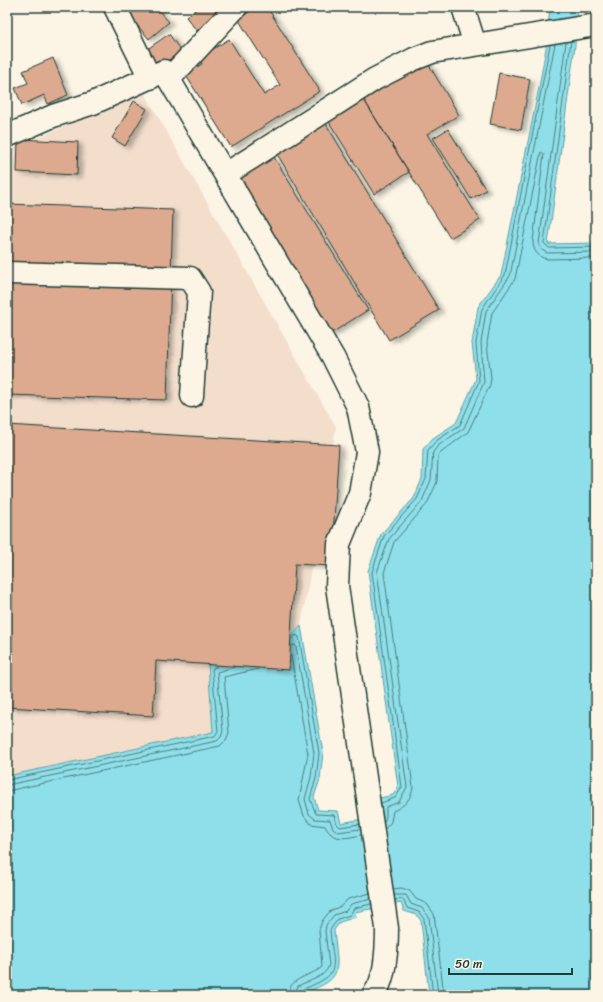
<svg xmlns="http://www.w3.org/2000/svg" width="603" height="1002" font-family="Sriracha,sans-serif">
<defs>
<filter id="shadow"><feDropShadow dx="4.5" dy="2.5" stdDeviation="2" flood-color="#0004"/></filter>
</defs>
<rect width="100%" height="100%" fill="#fcf5e5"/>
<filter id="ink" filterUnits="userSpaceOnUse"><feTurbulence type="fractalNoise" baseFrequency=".025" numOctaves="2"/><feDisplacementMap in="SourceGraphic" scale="8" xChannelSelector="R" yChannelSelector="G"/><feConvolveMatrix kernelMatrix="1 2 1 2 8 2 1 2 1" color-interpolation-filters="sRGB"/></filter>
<g filter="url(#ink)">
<path fill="#f3decc" d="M144 92 336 427 301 626 272 651 208 664 214 732 7 776V151Z"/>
<path fill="#8fdfea" stroke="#629ea1" d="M550 7H577L575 45 548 244 596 243V995H429L421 921 417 915 404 911 401 903 355 912 356 917 340 922 334 930C339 975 344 979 298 995H7V776L213 732 208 664 272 651 301 626 323 753 320 779 314 797 318 810 338 811 341 823 378 816 376 799 393 795 398 787 368 571 381 534 414 498 422 479 423 449 433 438 456 423 476 379 472 343 478 307 501 275 539 87 546 48Z"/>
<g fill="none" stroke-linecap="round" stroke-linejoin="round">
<path stroke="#4c7e7d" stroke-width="1" d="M571 41 544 243 549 248 596 247
M566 42 539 244 542 250 547 253 596 252
M292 639 296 635 299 637 319 753 316 778 310 799 316 814 334 815 337 824 340 827 360 824
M291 646 294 645 296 646 314 753 311 777 305 799 309 814 315 819 330 820 333 828 338 832 360 829
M291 656 308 754 299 800 304 816 311 824 325 826C333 842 346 838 361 835
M7 780 215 736 218 731 212 669 217 666
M7 785 217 741 221 737 223 731 217 672 235 667
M7 791 220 746 226 740 229 733 224 677 258 669
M381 803 395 798 402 787 372 572 384 536 417 499 426 479 428 450 436 441 460 425 479 381 476 343 482 309 505 275 550 45
M384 822 386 817V807L399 802 407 787 377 572 389 539 422 501 431 480 433 452 439 445 464 428 484 382 481 343 486 311 510 276 555 44
M385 829 391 822 393 811C403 807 412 799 413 787L384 573 394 542 427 504 437 482 438 455 468 432 490 385 491 378 487 343 492 313 515 279 541 152 544 154 533 241C533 251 538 257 547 259L596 258
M393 889 401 888 409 890 416 899 427 904 434 914 444 995
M394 895H406L411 904 422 908 429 917 438 995
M395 900 403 899 407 908 419 912 424 919 433 995
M288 995C289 977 310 977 322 967L319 930 322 921 330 911 341 906 348 899 370 893
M294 995 298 986C308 980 325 979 329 965L325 931 326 925 334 915 346 911 351 904 371 899
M299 995 301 990C344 973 333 970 330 930L338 919 350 915 354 908 371 904"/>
</g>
<path fill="#ddaa90" stroke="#1f3d34" filter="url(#shadow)" d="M133 7H162L159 11 169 22 149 39 126 12Z
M199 7H217L221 13 197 31 186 17Z
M257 7H267L320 91 231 147 185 74 202 64 199 58 229 39 264 95 280 85 238 19Z
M169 34 181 51 158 68 146 50Z
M53 58 68 95 48 104 44 95 22 105 15 88 28 83 23 71Z
M426 60 459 115 427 134 480 220 450 238 364 100Z
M499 73 530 79 521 130 490 124Z
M364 100 409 172 374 194 329 122Z
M134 101 147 109 125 146 112 138Z
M323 119 439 310 389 340 274 149Z
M448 129 486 190 471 199 433 138Z
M18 139 78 142 77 175 17 172Z
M274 157 368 310 330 334 236 180Z
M7 204 173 210 167 400 7 395Z
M7 425 339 445 331 566 295 564 289 670 156 661 153 716 7 707Z"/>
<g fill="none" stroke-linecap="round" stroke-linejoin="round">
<g stroke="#1f3d34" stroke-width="25">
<path id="minor" d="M115 7 150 78
M463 7 475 45 596 25
M169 79 236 7
M7 136 53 116 93 103 164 71 333 357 358 407 367 452 360 493 339 544 337 586 387 928C387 946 386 981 373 995
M226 174 375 79 414 59 432 52 475 45
M7 273 190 278 199 292 192 396"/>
</g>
<use href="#minor" stroke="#fcf5e5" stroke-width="22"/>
</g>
</g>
<rect width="603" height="1002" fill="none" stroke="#fcf5e5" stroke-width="24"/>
<rect x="12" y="12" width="579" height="978" fill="none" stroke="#1f3d34" stroke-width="1.5" filter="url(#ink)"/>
<path d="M449 968v6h123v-6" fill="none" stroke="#1f3d34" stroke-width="2"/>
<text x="455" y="968" font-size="12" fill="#1f3d34" stroke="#fcf5e5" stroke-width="3" paint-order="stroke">50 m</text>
</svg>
